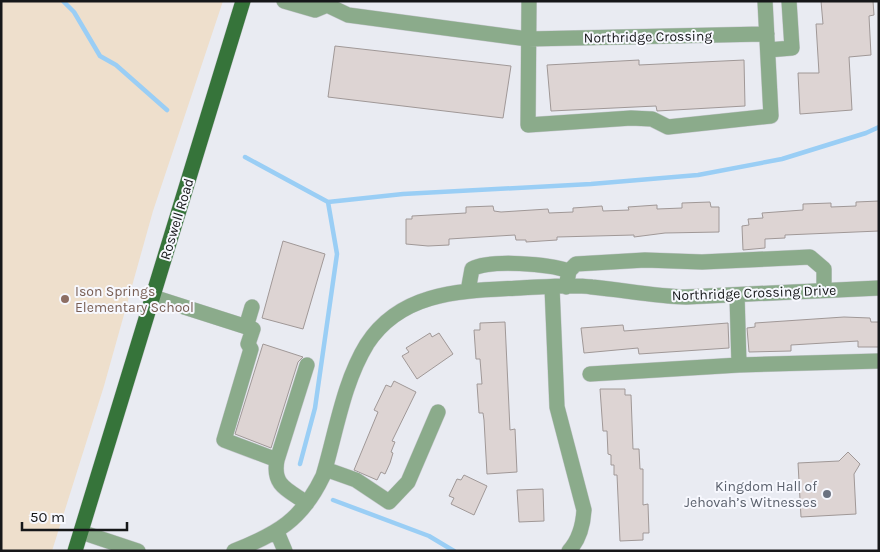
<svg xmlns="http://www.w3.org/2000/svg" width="880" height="552" font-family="Karla,sans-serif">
<rect width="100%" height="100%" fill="#e9ebf2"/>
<path fill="#eedfcc" d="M1 1H223L153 211 104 386 52 551H1Z"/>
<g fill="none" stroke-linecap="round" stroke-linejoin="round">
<path stroke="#9acef5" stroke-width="4.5" d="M63 1 74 12 100 56 116 65 167 110
M245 157 328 202 403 194 591 184 698 175 782 159 866 133 879 127
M300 464 315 408 337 254 328 202
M333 500 429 536 454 551"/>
</g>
<path fill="#ddd4d3" stroke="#a09897" d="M821 1H873L874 15 869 16 871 55 849 57 852 110 800 114 798 73H819L816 24H823Z
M335 46 511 66 503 118 328 97Z
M639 60V65L744 60 745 106 657 111 656 106 551 111 547 65Z
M879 201V231L785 235V238L765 239V248L743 250 742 226 749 225 748 219 763 218 762 213 803 210V204L831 203V207L856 206V202Z
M710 202 711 207H719V232L665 233 634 237V235L557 237V240L526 242V240H516L515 235 449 239V245L428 246 406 244V219H412V216L466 213V207L493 206 494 211 501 212 548 209 549 213 573 212V208L602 206 603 211 629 210 628 207 657 205V209L682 208V203Z
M283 241 325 254 303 329 262 318Z
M844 317 870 318 871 322H879V347H858V341L791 345V351L749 352 747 328 755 327V323Z
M505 322 510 430 515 429 517 472 487 474 484 420 483 413H479L477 384H482L480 359H476L474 330H480V323Z
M728 323 729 348 639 354 638 348 584 353 581 328 623 325 624 331Z
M430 333 432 337 439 333 453 354 417 379 402 356 409 352 406 348Z
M263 344 303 357 298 362 271 448 235 434Z
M394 381 416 392 392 441 395 442 391 452 393 453 390 463 385 474 381 472 377 480 354 470 378 412 374 410 386 385 391 387Z
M600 389H625V395H631L633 449H639L640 469H643V505L648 504 649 533H643V540L620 541 617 475H614V465H611V455L608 454 607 431H603Z
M848 452 860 464 854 474 856 514 801 517 798 463 839 461Z
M464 475 487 486 474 515 451 504 454 498 449 496 457 479 461 480Z
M543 489 544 521 519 522 517 490Z"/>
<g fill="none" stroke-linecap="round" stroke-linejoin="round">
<g stroke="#c7c9cf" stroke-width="16">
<path id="minor" d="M284 1 315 10 327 5
M325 1 327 5 348 15 528 39 767 34
M529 1 528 125 631 118 652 119 668 127 771 116 765 1
M768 50 792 48 789 1
M552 287 557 407 584 510C583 526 579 540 569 551
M566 287 569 271 576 264 645 260 702 262 810 257 824 269V290
M468 291 472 269C491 259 549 264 569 271
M153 297 253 329 248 344 251 349 224 440 277 460 307 365
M246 327 252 307
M739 365 879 361
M590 374 739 365 737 295
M277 460C272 486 288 490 307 503
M325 469 356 480 389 502 408 482 438 412
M81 532 138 551
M277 532 285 551
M234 551C277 534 302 520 323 476 336 433 343 383 367 344 402 290 464 291 520 288 544 287 569 284 592 287 624 290 654 296 686 297L879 288"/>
</g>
<g stroke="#c7c9cf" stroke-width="16">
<path id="major" d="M75 551 243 1"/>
</g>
<use href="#minor" stroke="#8bab8b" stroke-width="15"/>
<use href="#major" stroke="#36743a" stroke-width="15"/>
</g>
<circle fill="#8d6e63" stroke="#f7f8fe" stroke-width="2" cx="65" cy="299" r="5"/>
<circle fill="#6b7280" stroke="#f7f8fe" stroke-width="2" cx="827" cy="494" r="5"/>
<g text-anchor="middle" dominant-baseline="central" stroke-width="4" stroke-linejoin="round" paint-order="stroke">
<g font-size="14" fill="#161719" stroke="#f7f8fe">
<text transform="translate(648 37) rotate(-1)">Northridge Crossing</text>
<text transform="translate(177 219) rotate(-73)">Roswell Road</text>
<text transform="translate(754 293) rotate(-2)">Northridge Crossing Drive</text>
</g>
<g font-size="14" fill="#785e54" stroke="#f7f8fe" text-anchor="start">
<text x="75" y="291">Ison Springs<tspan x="75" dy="16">Elementary School</tspan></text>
</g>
<g font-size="14" fill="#5b616d" stroke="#f7f8fe" text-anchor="end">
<text x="817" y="486">Kingdom Hall of<tspan x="817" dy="16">Jehovah’s Witnesses</tspan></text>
</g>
</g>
<rect width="880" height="552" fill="none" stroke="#161719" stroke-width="5"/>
<path d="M22 522v8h105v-8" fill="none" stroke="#161719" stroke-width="2.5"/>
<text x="30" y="522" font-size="15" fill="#161719" stroke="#f7f8fe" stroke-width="4" paint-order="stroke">50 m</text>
</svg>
